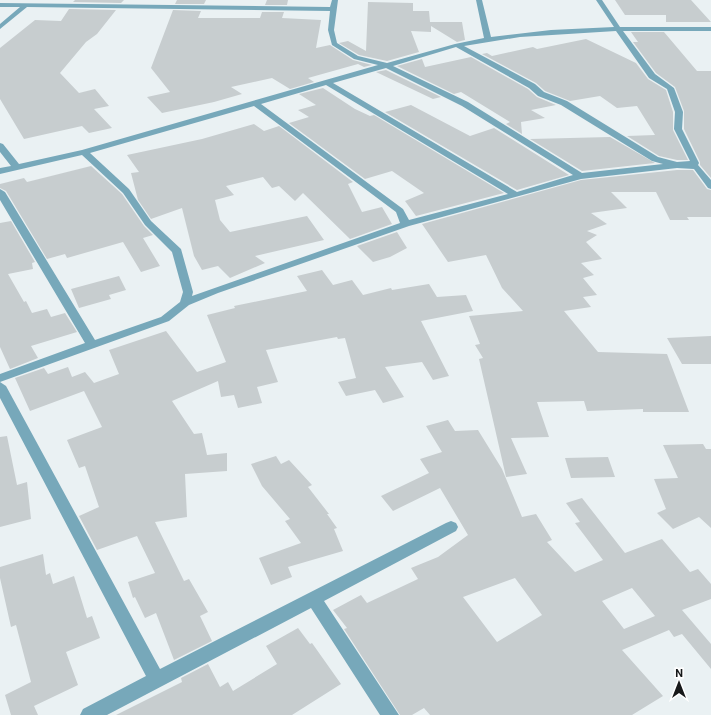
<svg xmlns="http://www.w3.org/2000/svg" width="711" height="715" font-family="Roboto,sans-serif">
<rect width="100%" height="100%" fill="#eaf1f3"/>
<path fill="#c7cdcf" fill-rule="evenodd" d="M75 0H124L121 3 73 2Z
M177 0H206L204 4H175Z
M267 0H288L287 5H265Z
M615 0H691L711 22H666V15H625Z
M368 2 413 3V11H429L430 22H462L465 40 457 42 431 26V32L411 31 419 52 387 61 359 55 339 43 348 41 366 51Z
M69 9 116 10 97 34 86 42 60 73 79 93 95 89 109 106 94 109 112 128 89 133 82 126 24 139 0 99V48L35 20 61 21Z
M173 10 201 11 198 18H260L262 12H284L282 18 321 20 316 48 330 45 353 60 372 65 364 67 358 64 308 78 314 82 290 89 272 78 231 87 242 94 214 102 162 113 147 97 170 92 151 68Z
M631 32H664L697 71H711V178L700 165V162L684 129V111L675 87 656 73 633 42H638Z
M586 39 636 63 648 79 666 90 673 112V130L688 160H677L659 156 627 136 655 135 637 106 617 108 600 96 570 101 545 91 536 83 482 54 487 53 492 56 533 47 537 49Z
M471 57 528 89 537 97 556 105 531 110 545 118 521 122 522 134 506 124 510 122 461 92 454 94 397 66 422 59 425 67Z
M386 70 441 97 433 99 376 72Z
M323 88 355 109 370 116 374 115 504 193 416 216 405 201 424 193 392 171 365 179 289 123 309 117 298 110 316 105 299 94Z
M411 105 470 136 494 128 569 175 517 190 385 112Z
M254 124 264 131 279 126 353 182 348 184 362 212 382 207 392 224 350 239 303 193 295 201 279 186 272 188 263 177 226 186 234 195 215 200 220 220 230 232 307 216 324 240 255 256 265 263 230 278 218 266 202 270 194 256 182 208 151 219 138 200 131 173 139 172 127 155 202 139Z
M610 137 655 163 582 171 530 139Z
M91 166 122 194 144 226 153 235 143 238 160 266 141 272 123 242 67 258 65 254 47 259 6 191 0 188V184L24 178 27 182Z
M677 170H693L707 189 711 190V217H687L689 220H670L656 192H611L627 208 591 213 607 224 587 231 597 235 586 242 602 259 581 263 594 275 583 278 597 295 583 297 591 307 564 311 598 352 667 354 689 412H643V409L587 411 584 401 537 402 549 437 511 438 527 474 506 477 479 359 483 358 475 345 480 344 469 316 523 311 502 288 486 255 448 262 422 224 581 180Z
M11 221 35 262 32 263 33 269 8 274 24 302 26 301 32 313 47 309 51 317 65 313 77 332 31 346 38 358 10 369 0 347V223Z
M397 232 407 248 390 257 373 262 357 246Z
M322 270 333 285 352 280 363 295 391 288 392 290 429 284 437 297 466 295 473 311 421 321 449 376 433 380 422 362 385 367 404 397 383 403 375 390 346 396 338 382 356 378 345 338 338 339 337 337 266 350 278 382 257 387 262 403 238 408 234 395 221 397 218 381 172 401 194 434 202 433 207 455 227 453V471L185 474 187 517 155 522 184 581 189 579 208 612 200 616 212 641 174 660 156 613 145 618 135 597 133 598 128 582 155 573 137 536 97 550 79 516 99 507 85 466 79 468 67 440 102 427 84 391 30 411 15 378 44 368 48 374 68 367 72 377 85 372 94 383 119 374 109 350 166 331 197 372 226 362 207 315 235 308 234 306 307 291 297 276Z
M119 276 126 290 109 295 111 299 79 308 71 289Z
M711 336V364H682L667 338Z
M448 420 455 431 478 430 502 469 522 517 536 514 552 540 547 542 575 572 603 560 575 523 580 522 566 503 582 498 625 553 662 539 690 572 698 569 711 584V599L682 610 711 644V669L682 634 674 637 669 630 622 650 663 696 632 715H430L424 708 412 715H400L344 629 347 628 333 610 361 595 367 603 418 579 411 568 438 557 468 535 440 488 393 511 381 496 429 473 420 459 442 452 426 426ZM515 578 542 615 497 642 463 597ZM632 588 655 616 624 629 602 601Z
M7 436 17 485 27 482 31 519 0 527V437Z
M703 444 706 449H711V528L699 517 673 529 657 513 666 509 654 479 678 478 663 445Z
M276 456 281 464 289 460 312 485 308 487 329 514H327L337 528 334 529 343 551 288 567 292 577 271 585 259 558 301 543 285 521 290 519 262 486 251 464Z
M608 457 615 477 571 478 565 458Z
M43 554 46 575 50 573 53 584 74 576 87 618 92 616 100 638 66 652 78 685 34 706 38 715H11L5 695 31 682 16 625 11 627 0 578V567Z
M298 628 310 644 312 643 341 684 292 715H116L182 682 181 678 208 664 220 687 228 682 233 691 277 664 266 646Z"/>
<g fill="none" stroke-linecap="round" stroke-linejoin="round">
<path fill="#77a8ba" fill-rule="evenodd" d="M332 0H338L334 30 337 43 358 56 387 63 455 44 484 38 476 0H482L491 37 551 30 614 27 596 0H602L620 27H711V31H623L655 74 674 88 683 112 682 129 699 163 698 165 711 180V189L708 188 694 169 677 168 581 179 409 226 218 293 189 305 169 321 0 382 6 386 160 669 446 523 451 521 456 523 458 527 456 531 324 601 399 715H380L311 608 107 715H80L83 709 146 676 0 398V374L85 343 0 200V189L5 192 95 340 161 317 180 302 183 292 172 252 145 225 123 193 82 155 0 174V168L11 166 0 152V143L3 144 19 164 82 150 378 65 354 59 332 45 328 30 330 11 27 7 0 29V24L20 7H0V3L330 7ZM616 31 649 78 667 89 675 112 674 129 690 161 677 162 658 157 567 101 544 92 535 84 464 46 520 37ZM456 47 529 88 538 96 561 105 652 161 663 164 582 173 468 102 393 66ZM386 68 462 106 573 175 517 192 333 83ZM326 85 508 194 409 220 403 209 261 104ZM254 106 396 212 400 223 192 296 193 292 181 249 151 221 129 189 90 153Z"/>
</g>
<g transform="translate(679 683)" stroke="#ffffff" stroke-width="3" paint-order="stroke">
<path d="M0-3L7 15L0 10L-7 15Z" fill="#17191a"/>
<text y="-6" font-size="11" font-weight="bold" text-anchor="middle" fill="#17191a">N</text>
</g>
</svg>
